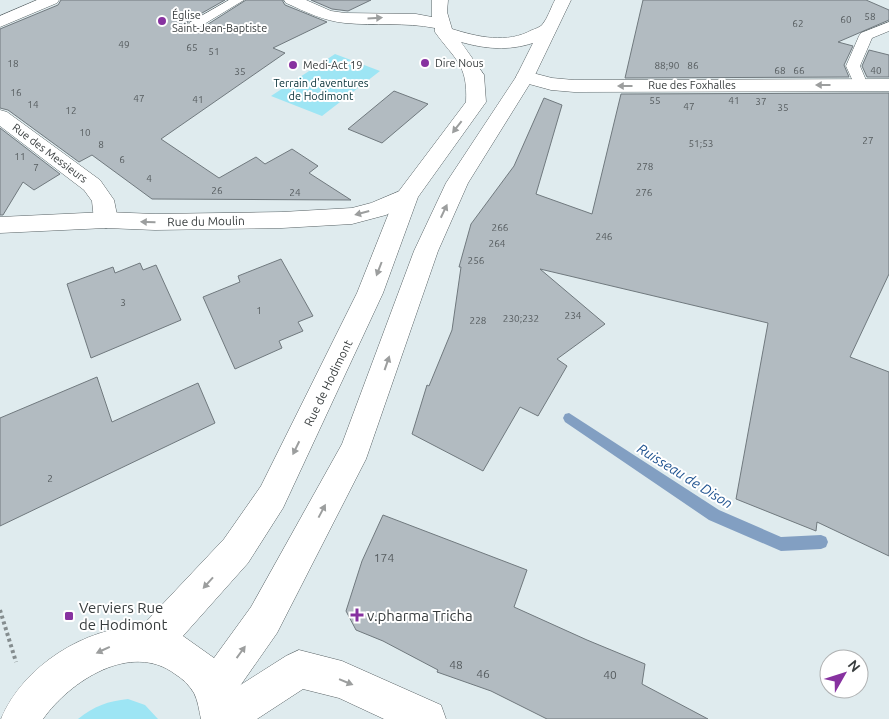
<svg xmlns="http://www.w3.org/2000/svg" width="889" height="719" font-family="Ubuntu,sans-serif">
<rect width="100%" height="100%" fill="#dfebee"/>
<path fill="#9de5f4" d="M335 54 380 71 322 116 271 96Z
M128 699 145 705 158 719H78C94 706 108 701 128 699Z"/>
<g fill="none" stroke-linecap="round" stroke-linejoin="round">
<path fill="#829fc2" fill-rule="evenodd" d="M569 413 719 510 781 537 821 535 826 537 828 542 826 547 821 549 781 551 709 520 565 422 563 418 565 414Z"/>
</g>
<path fill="#b2bbc1" stroke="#70797e" d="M61 0H225L188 21 187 24 191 28H202L246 0H282L285 5 327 22 273 48 285 53 161 139 219 178 256 157 265 164 292 149 318 166 309 173 351 200 152 199 92 155 79 162 8 110 0 108V29L58 5Z
M311 0H371L348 11 332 9Z
M643 0H866L889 10V20L838 42 853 46 844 65 849 77 625 78Z
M869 50 889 55V77H867L862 66Z
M394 91 428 104 382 143 348 129Z
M889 93V274L850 357 889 372V556L817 522 816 531 736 499 768 323 540 269 605 324 557 359 567 366 538 416 520 407 483 471 412 434 427 385 429 386 452 330 461 267H459L471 224 514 166 544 98 562 105 536 194 592 214 621 94Z
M0 128 60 174 34 190 23 182 3 215H0Z
M281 259 313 316 298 322 303 331 279 341 282 348 235 369 203 297 240 282 238 276Z
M140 263 143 270 156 265 181 320 91 358 67 284 113 267 115 273Z
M97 377 112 422 198 383 215 423 0 526V418Z
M383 515 527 570 514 607 587 640 645 664 642 684 708 719H547L491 691 437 672 438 670 383 641 356 630 346 611 362 561Z"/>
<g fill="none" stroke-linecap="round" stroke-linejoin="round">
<g stroke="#586265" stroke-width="1">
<path id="service" d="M229 0H244L201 26H191L189 23Z
M889 22V31L872 38 860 66 868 85 866 88H856L846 66 859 36 861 33Z"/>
</g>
<g stroke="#586265" stroke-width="1">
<path id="minor" d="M37 0H59L57 3 0 27V16Z
M0 110 7 112 100 180 114 200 118 220 114 226 106 228 98 226 94 220 92 201 84 190 0 126Z
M299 650 342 661 441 705 446 719H384L339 698 303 689 257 719H204L209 705 286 656Z"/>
</g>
<g stroke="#586265" stroke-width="1">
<path id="tertiary" d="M525 71 552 78 574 80 889 79V91L574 92 551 90 518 81 516 77 518 73Z
M407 188 415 190 418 195 415 200 386 215 352 224 282 228 155 230 106 228 0 233V217L106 212 155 214 282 212 352 208 371 203Z"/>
</g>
<g stroke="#586265" stroke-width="1">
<path id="secondary" d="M284 0H306L331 11 345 13 416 14 432 17V0H448L447 12 452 29C478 37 507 44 532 30 535 29 540 27 542 25 548 18 551 7 555 0H571L534 77 468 183 438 251 366 459 277 633 233 696 239 719H201C199 710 198 701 194 693 189 685 183 679 175 674 131 641 70 681 43 719H1C23 666 85 627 142 626L224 539 261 486 357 293 396 195 466 102C468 64 455 60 435 32V28C405 22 375 26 345 23 324 21 306 12 286 3ZM461 42C485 49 509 51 533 43L516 77 446 183 414 251 342 444 251 607 214 658 183 636 248 563 283 508 383 293 418 197 486 102 484 75Z"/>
</g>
<path stroke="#858d8f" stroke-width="4" stroke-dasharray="3 3" stroke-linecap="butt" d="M0 610 16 662"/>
<use href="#service" fill="#fff" fill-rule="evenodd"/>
<use href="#minor" fill="#fff" fill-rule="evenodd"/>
<use href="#tertiary" fill="#fff" fill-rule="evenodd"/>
<use href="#secondary" fill="#fff" fill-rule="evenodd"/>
</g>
<defs><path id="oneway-solid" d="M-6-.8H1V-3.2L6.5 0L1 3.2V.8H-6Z" transform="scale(1.25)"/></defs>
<g fill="#9c9e9e">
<use href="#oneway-solid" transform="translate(375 18) rotate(-3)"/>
<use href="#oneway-solid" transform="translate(823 85) rotate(180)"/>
<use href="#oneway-solid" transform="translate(625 86) rotate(180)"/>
<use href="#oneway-solid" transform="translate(457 127) rotate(128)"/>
<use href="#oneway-solid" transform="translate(444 211) rotate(-65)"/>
<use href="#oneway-solid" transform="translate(362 213) rotate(165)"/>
<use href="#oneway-solid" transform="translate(148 222) rotate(-178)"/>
<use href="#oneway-solid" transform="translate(379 269) rotate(111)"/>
<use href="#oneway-solid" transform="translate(387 363) rotate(-71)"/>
<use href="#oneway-solid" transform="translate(296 448) rotate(116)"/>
<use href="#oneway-solid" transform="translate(322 511) rotate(-62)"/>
<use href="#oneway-solid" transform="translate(208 583) rotate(132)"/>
<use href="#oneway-solid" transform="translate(103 650) rotate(155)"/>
<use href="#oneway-solid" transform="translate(241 652) rotate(-54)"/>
<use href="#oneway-solid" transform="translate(346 682) rotate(22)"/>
</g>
<g fill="#8732a0" stroke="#fff" stroke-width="2">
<circle cx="162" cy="21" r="5"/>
<circle cx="425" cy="63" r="5"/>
<circle cx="293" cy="65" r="5"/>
<path d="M354.5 607.5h5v5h5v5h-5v5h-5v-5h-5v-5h5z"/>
<rect x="64" y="611" width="10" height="10" rx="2.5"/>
</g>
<g text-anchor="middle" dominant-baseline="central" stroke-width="4" stroke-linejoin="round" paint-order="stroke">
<g font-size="10" fill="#565c5f">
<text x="870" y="16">58</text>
<text x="846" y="19">60</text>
<text x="798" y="23">62</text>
<text x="124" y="44">49</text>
<text x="192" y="47">65</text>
<text x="214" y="51">51</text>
<text x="13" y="63">18</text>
<text x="667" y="65">88;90</text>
<text x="693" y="65">86</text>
<text x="780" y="70">68</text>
<text x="799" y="70">66</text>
<text x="876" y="70">40</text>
<text x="240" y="71">35</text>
<text x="16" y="92">16</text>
<text x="139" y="98">47</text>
<text x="198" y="99">41</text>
<text x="655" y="100">55</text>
<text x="734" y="100">41</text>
<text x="761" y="101">37</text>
<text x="33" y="104">14</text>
<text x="689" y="106">47</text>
<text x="783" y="107">35</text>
<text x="71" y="110">12</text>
<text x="85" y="132">10</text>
<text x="868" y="140">27</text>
<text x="701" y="143">51;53</text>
<text x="101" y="144">8</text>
<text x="20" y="156">11</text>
<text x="122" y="159">6</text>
<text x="645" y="166">278</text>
<text x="36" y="167">7</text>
<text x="149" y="178">4</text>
<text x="217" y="190">26</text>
<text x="295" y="192">24</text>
<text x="644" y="192">276</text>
<text x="500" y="227">266</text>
<text x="604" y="236">246</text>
<text x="497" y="243">264</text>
<text x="476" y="260">256</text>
<text x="123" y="302">3</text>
<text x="259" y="310">1</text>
<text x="573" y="315">234</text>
<text x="521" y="318">230;232</text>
<text x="478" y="320">228</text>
<text x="50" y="478">2</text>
</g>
<g font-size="11" fill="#383d3e" stroke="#fff" text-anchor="start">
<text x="172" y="15">Église<tspan x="172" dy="13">Saint-Jean-Baptiste</tspan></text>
<text x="435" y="63">Dire Nous</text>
<text x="303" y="65">Medi-Act 19</text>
</g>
<g font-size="11" fill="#062f36" stroke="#fff">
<text x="321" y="83">Terrain d'aventures<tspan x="321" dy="13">de Hodimont</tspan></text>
</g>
<g font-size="11" fill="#383d3e" stroke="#fff">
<text x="692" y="85">Rue des Foxhalles</text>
<text transform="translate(50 153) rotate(37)">Rue des Messieurs</text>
</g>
<g font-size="12" fill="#383d3e" stroke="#fff">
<text transform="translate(206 221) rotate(-1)">Rue du Moulin</text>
<text transform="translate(328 383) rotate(-64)">Rue de Hodimont</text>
</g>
<g font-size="12" fill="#565c5f">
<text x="384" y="557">174</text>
<text x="456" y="664">48</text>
<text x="483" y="673">46</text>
<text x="610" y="674">40</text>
</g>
<g font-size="14" font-style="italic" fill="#225591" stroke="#fff">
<text transform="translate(685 476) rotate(32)">Ruisseau de Dison</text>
</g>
<g font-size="15" fill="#383d3e" stroke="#fff" text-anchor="start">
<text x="79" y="607">Verviers Rue<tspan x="79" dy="17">de Hodimont</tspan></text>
<text x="367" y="615">v.pharma Tricha</text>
</g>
</g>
<g transform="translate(844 674) rotate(51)"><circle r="24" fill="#ffffff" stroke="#afb1b2"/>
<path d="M0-4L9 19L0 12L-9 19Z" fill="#8732a0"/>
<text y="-8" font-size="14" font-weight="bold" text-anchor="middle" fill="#383d3e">N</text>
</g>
</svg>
